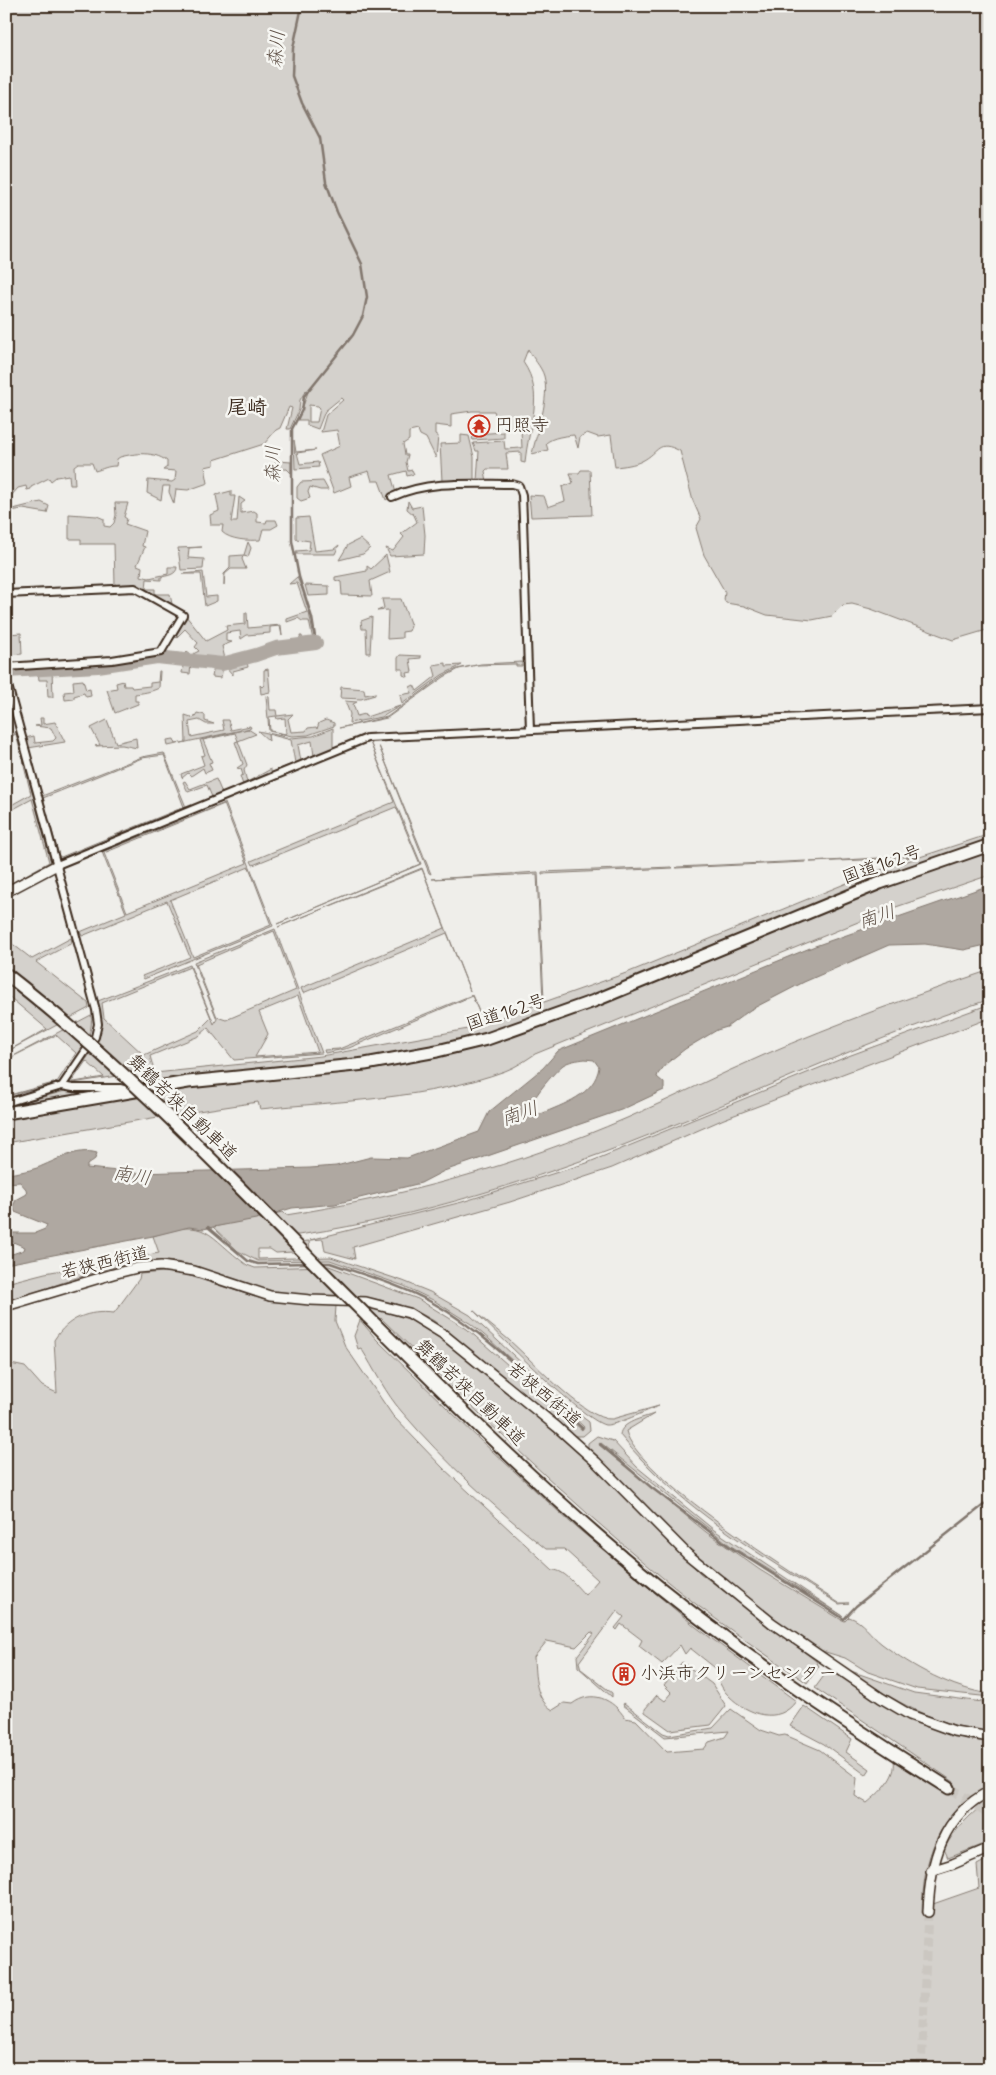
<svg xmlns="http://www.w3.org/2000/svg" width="996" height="2075" font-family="Mynerve,'Klee One',sans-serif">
<rect width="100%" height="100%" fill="#efeeea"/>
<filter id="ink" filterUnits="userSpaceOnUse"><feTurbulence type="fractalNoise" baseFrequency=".02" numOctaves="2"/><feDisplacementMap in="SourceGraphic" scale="10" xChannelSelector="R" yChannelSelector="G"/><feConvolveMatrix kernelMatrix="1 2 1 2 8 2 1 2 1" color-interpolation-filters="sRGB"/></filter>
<g filter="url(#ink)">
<path fill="#d4d1cc" stroke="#887e75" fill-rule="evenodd" d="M6 6H990V629L953 640 871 609 852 604 843 605 832 616 812 620 767 615 744 606 726 603 724 600 725 592 704 555 696 528 701 519 693 501 680 451C657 439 660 452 642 461 634 465 624 466 615 467L611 435 598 437 587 433 580 437 578 448 574 435C565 436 553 437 546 443L548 450 532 454C537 431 550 399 544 376 541 366 533 359 528 349L523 362C546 396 528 425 525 463L521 462V452L506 453 508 469H487L485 471 487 481H477L479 451H476L473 443 504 441 505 449 522 448 521 430 510 428 507 422 496 417 494 411H472L451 414V427L435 425V434L438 436 436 458 426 438 420 435 418 430 409 432V440L403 444 405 455H408L406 462 408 471 412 470 414 474 407 476 406 471 391 475 396 493 386 500 379 481H372L369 471 349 477 351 486 334 493 320 455 340 446 337 430 321 432 326 415 343 400 341 398 325 411 318 429 307 425V420H298L308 392 306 390 300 400 299 410 290 429H287L292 408 289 407 280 428 276 430 264 444 214 460V465L205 467 208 483 188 490 176 489 174 504 169 492 170 486H163L161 500 147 493 148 480 172 482 175 480 176 471 163 470 167 467V461C153 451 136 453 120 457L117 459 116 466C107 466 103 469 95 471L92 463H78L74 466 75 485H70L69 475 56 477 51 481 49 478 31 487V489L27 490 26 486 18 488 11 496H6ZM309 405 318 406 320 408 317 422H309Z
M504 432V438L473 440 472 438 476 434Z
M461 435 469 436 474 457V481H442L440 444 461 443Z
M294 440 296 452 316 450 297 453 300 464 318 462 319 467 295 469Z
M279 461 291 462V473L287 469 271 470V465Z
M581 470H590L592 515 531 517 529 495 544 496 548 507 565 501 562 487 573 483 570 473H579Z
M323 481 328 490H320L310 487 308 492 310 498 301 501 297 498V487L301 482Z
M231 491V496H235L231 522H237L239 497 245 501 241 504V513L254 511 257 513V522L266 523 267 520H276L278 525 271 529H263L260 540C249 541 230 540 222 532L223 525H211L210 515 219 511 216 495Z
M408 501 412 508 422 506 425 535 424 554 390 556 386 548 393 551 404 537 401 534 417 522 414 515 407 509Z
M41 502 49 506 47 513 23 509 10 511 6 515 9 510Z
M115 503H128L124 517 127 519 125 524 145 531 142 546 145 547 137 565 142 567 141 576 149 578 168 574V567H177C177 575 166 576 161 577V580L147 579 146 589H155V594H170L172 604 136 585 6 590 115 585 114 544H81V539H69V514L97 516 104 519V526L110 527 114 523 116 515Z
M309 517 315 551 334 549 339 545 335 554H296V551L309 550 310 541 296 539V518Z
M360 539 370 548 363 554 339 560 348 545Z
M248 542 251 548 248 557 243 556 242 559 246 569H231L225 574 224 585V574L230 568V556L244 555Z
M202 547 189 548 188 558 204 559 203 569 181 570 178 548Z
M386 555 390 572 370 581 372 596 342 595 341 582 335 580V577L367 571V566L371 569Z
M203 572 206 597 217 596V601L205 606 201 574H183Z
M297 577 306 598 315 642 276 646 256 654 225 662 183 657 187 652 191 655 199 651 195 647 198 643 185 629 176 638 174 635 186 616 206 641 227 630 226 626 245 624V613H247L248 628 281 625 282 636 280 626 270 627V633L247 635 241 639 240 631 226 633V641L232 642 222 646 225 659 274 644 301 642 300 636H302L303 642 313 640 309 621H302L298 618 287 622V619L307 612 297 583 289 584Z
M305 585 329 586V595L308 596Z
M382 599H401L411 626 409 631 402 632V638L387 639 388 610 377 611 384 608Z
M372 617 370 653H367L366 629H362L361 621Z
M21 633 22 654 8 655V634Z
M400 655 421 656V658L410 659 412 672 407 673 408 677 403 675V669H398V658Z
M248 658 250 660 247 661 248 667 233 671V675L224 665Z
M177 660 223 666 221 678 212 677 214 666 196 663 191 665 190 674 182 673 183 666 177 664Z
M522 662V666H516V664L477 665 459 669 444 677 387 718 339 728 387 717 443 676 457 669 481 664Z
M446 663V666L462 665 442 675 402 704 400 695 411 693 410 687 414 685 417 691 436 676 433 665Z
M268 669 270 692 261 694 260 685 262 687 264 685V670Z
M52 670 53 697H48L47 680H39L38 672Z
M159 671H160L159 688C151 692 142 693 135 694V701H138V704L115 713 107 690 117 688 116 683 123 681 124 686H131L132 688 150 686V683L158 682Z
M83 680 86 690 90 689 91 696 86 697 84 693 74 696V699L65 700 64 692 74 691 73 681Z
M341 687 364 689 365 695 375 693V695L361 699 340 698Z
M266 696 269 697 270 710H276L277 716 293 714 288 719 291 732 306 731 308 728 316 727 317 729 319 723 326 720 334 723V726L308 735 292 736 269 731ZM276 716 277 719 285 718 286 734 270 731 269 717Z
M345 701 357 702 353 704 357 716 365 714 366 717 400 706 382 717 349 723 350 714Z
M197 713 205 715V721L214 724H206L199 720 189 722 191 737 224 730 222 720H228L231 730 250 726 251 728 168 746 167 740 174 739 176 744 186 742 185 715 194 718Z
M40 718H43V724L55 722 65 742 28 748 25 738 34 736 35 743 53 741 56 738 51 728 35 726 41 725Z
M107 720 116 743 136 738 137 748 122 745 95 746 100 745 91 728Z
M333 728V748L279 771 277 770 295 763 291 740 268 734 269 741 258 731 291 738 313 736ZM312 741 314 756 301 761 298 745Z
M248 729 256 734 238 741 247 765 244 770 247 782 271 769V773L243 785 240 776 243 775 241 769 237 768 243 764 235 742 238 741 235 733 203 740 212 762 209 763 212 770 205 773 203 768 191 776 188 773 182 778 181 774 204 765 201 756 205 755 200 740Z
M16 732 51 862 6 886 49 862 32 799 6 813V808L31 794 16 734 6 739Z
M370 742 421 864 277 924 420 864 396 807 253 865 251 861 394 802Z
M379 746 431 874 429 873Z
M164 753 186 807 60 859 58 857 42 796 142 757ZM164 755 184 807 61 857 59 856 43 798 142 758Z
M216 779 222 793 212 797 207 785 188 792 183 782 185 781 190 789Z
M225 803 273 926 144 979 142 976 190 957 167 901 82 936 80 932 126 913 102 852ZM224 804 247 863 127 912 104 853ZM249 867 271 925 193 957 170 900Z
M990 834V841L529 1021 461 1041 365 1060 154 1083 155 1073 321 1056 468 1029 629 972 874 872Z
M990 850V875L890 909 535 1054C526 1060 516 1067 505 1071 428 1099 341 1101 260 1109L258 1102 152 1118 6 1143V1117L130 1094 438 1054 881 887Z
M913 856 889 864V859L810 862Z
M806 861V862L676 868 677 867Z
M672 867 673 868 542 874V872Z
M422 868 470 991 447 933 303 993 301 988 445 928 422 869 278 927Z
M538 872 544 1000H543L537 874 432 879Z
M275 929 322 1053 234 1060 208 1028 199 1036 150 1056 154 1070 73 1083 71 1080C92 1050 107 1040 98 1001L190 965 214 1024 217 1019 194 962ZM274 931 296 990 226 1020 217 1017 196 964ZM190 967 211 1018 198 1031 144 1055 104 1018 102 1003ZM298 996 318 1052 255 1057 268 1034 259 1012ZM86 1061 104 1077 74 1082 73 1080Z
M71 938 72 943 36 962 88 1003 89 1008 6 1052 47 1029 6 994V939L32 959Z
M990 970V999C864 1041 745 1098 621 1146 513 1187 397 1222 284 1237L285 1243 309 1241 310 1251 276 1253 270 1249H258V1259L331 1257 403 1281 430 1292 470 1315 569 1407 589 1422 590 1430 583 1436H574L434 1321C375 1285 333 1303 272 1292 234 1285 199 1260 159 1261 115 1261 50 1288 6 1302V1283L45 1273 159 1253 153 1236C208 1216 207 1236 247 1265L255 1268 329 1266 418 1299 467 1329 582 1430 584 1427 490 1340 471 1324 433 1300 404 1286 330 1260 258 1261 238 1251 213 1227 283 1212 286 1215C402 1197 519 1165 627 1118 673 1098 718 1075 764 1055 837 1023 914 996 990 970Z
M472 995 483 1021 472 996 349 1048 325 1053 324 1050 339 1049Z
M990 1004V1018L724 1119 612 1168 510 1202 353 1247 355 1259 325 1251 323 1239 310 1240 462 1202 587 1163 851 1055Z
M91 1015C95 1039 72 1063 60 1081L56 1084 6 1096 57 1082 76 1053 56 1035 6 1060Z
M65 1091 98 1092 6 1109V1107Z
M164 1272 184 1274 268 1301 336 1306 335 1321 345 1346 393 1416 443 1468 553 1570C565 1570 577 1587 585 1595L598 1580 564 1549H546C497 1510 443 1460 402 1412 386 1394 374 1369 361 1348L358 1349 354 1336 360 1320 377 1340 480 1440 570 1522 696 1627 796 1701C779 1726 747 1714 729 1696 723 1691 720 1683 716 1676L719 1671 690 1648 685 1654 680 1645 662 1664 639 1646 642 1640 621 1624 617 1630 615 1628 624 1617 617 1611 579 1662 581 1669 612 1693V1697L578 1667 577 1656 594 1634 591 1632 576 1647 547 1641 534 1657C535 1676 535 1700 553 1710L564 1703 572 1704C592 1689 613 1699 625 1718L636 1720 667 1752 704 1749 709 1742 725 1737 729 1731 665 1737 623 1705 624 1703 663 1733 669 1735 713 1728 731 1709 761 1730 779 1736 785 1735 820 1750 857 1778 855 1796 867 1803C879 1793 897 1778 894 1760L948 1791 954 1782 815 1688 826 1673 836 1671C883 1704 930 1738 990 1742V1785C937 1814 923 1857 922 1913L933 1914V1904L979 1888 977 1865 990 1858V2069H6V1363L25 1367 42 1386 57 1393 54 1340C68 1318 88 1310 114 1313L139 1279 140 1274Z
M373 1308 408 1319 441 1339 549 1427 593 1466 700 1573 816 1661 819 1666 807 1683C758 1649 709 1616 663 1578 564 1497 473 1408 381 1318L380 1319 370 1310Z
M473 1310C483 1319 493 1327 503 1335 525 1352 586 1422 612 1419L659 1406C648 1410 615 1426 605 1425 583 1420 495 1331 473 1310Z
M654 1414 626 1431C636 1475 797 1576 839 1603H849L839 1604C761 1555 678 1507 620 1435 621 1422 643 1418 654 1414Z
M597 1436 613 1441 637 1467 714 1530 843 1616 731 1546 601 1443 599 1445 706 1532 760 1570 840 1619 845 1621 849 1617C863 1621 870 1635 882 1644 914 1668 951 1688 990 1694V1697L917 1689 868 1672 845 1658 819 1650 761 1609 690 1550 588 1449V1443Z
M682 1662 712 1684 726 1706 711 1725 670 1730 645 1712V1709L657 1695 665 1701 672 1693 664 1685Z
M848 1670 914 1693 990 1703V1732C935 1726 893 1700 848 1670Z
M804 1706 852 1739 846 1752 870 1769 866 1775 824 1744 790 1726Z
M990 1800V1842L948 1858 944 1849C955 1829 971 1813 990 1800Z"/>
<path fill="#afa8a1" stroke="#81766d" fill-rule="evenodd" d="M990 885V944L964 950 925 944 889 945 804 982 750 1010 727 1027 717 1030 685 1049 667 1063 658 1074 657 1077 664 1083V1090L621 1110 444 1171 421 1183 335 1204 292 1208 256 1219 203 1229 189 1227 153 1236 6 1264V1256L24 1250 25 1247 6 1239V1233H35L45 1229 47 1225 15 1212 13 1206 16 1200 27 1194 26 1189 20 1182 6 1183V1174C16 1173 28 1171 37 1168 55 1161 77 1147 97 1153L95 1159 87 1165V1168L139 1173 310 1168 336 1166 371 1157 407 1158 479 1132 489 1112 543 1068 558 1051 815 946ZM585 1059 594 1060 599 1067C595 1095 563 1104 541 1114L534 1112 531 1105C534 1096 555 1071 563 1065 569 1061 578 1060 585 1059Z"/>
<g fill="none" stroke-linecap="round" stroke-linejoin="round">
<path stroke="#81766d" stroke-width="2.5" d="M302 6 293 48 292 76 302 103 320 138 326 182 337 212 362 264 367 297 363 316 353 335 304 396 302 410 292 429V541L299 577 312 618 316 643
M208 1227 248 1261 258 1264 310 1263
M320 1263H330C364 1275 401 1285 433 1303 489 1334 535 1385 582 1428
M600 1444 652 1488 730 1547 844 1619 856 1606 990 1500"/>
<path stroke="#afa8a1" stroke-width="14" d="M6 671 98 666 157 657 222 664 256 655 276 648 316 643"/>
<path stroke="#cbc7c1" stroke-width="9" stroke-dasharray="9 4.5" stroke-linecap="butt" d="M921 2069 928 1912"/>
<path stroke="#cbc7c1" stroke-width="11" stroke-dasharray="11 5.5" stroke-linecap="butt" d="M949 1788 990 1814"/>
<g stroke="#3b2a1e" stroke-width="10">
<path id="street" d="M392 497C429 480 472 484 512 484L519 486 522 495 523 519 530 730
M6 594 135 588 183 615 161 652 112 660 6 667
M6 678 96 1010 98 1024 95 1037 62 1086 6 1103
M57 865 367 738 990 708
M62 1086 73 1088H120L127 1090"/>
</g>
<g stroke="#3b2a1e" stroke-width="12">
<path id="secondary" d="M6 892 57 865
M6 1306 113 1274 137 1268 161 1266 194 1271 270 1296 310 1300 366 1302 409 1313 443 1334 557 1427 596 1462 687 1554 772 1623 881 1698 910 1715 954 1731 990 1737
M931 1871 953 1864 990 1848
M928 1912C930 1862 942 1815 990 1791"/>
</g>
<g stroke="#3b2a1e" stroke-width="15">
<path id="highway" d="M6 1113 188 1082 365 1064 437 1051 487 1039 594 1001 880 883 990 845
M367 1316C461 1410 555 1503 658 1586 750 1660 849 1725 949 1788"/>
</g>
<use href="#street" stroke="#f6f6f2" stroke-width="6"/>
<use href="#secondary" stroke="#f6f6f2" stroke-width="9"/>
<use href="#highway" stroke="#f6f6f2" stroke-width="11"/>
<g stroke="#3b2a1e" stroke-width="15" stroke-linecap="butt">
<path id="highway-bridge" d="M6 974C137 1076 250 1200 367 1316"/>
</g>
<use href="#highway-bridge" stroke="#f6f6f2" stroke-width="11"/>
</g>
</g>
<defs>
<g id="temple-ring" transform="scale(1.125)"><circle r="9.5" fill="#f6f6f2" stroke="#c8321e" stroke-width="1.5"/><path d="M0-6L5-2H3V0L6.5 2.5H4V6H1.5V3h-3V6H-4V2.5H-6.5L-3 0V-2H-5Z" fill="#c8321e"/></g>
<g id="building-ring" transform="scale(1.125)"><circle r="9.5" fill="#f6f6f2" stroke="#c8321e" stroke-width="1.5"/><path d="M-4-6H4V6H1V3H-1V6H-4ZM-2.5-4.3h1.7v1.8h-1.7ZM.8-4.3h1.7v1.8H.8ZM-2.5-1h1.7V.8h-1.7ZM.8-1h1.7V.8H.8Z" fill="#c8321e"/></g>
</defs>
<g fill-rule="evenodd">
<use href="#temple-ring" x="479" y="426"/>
<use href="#building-ring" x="624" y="1674"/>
</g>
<g text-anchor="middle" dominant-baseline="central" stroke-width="5" stroke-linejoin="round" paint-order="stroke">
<g font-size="18" fill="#3b2a1e" stroke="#f6f6f2" text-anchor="start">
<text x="495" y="426">円照寺</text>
<text x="640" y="1674">小浜市クリーンセンター</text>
</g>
<g font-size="18" fill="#3b2a1e" stroke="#f6f6f2">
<text transform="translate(882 865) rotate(-20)">国道162号</text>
<text transform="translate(506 1013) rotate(-18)">国道162号</text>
<text transform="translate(182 1108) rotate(44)">舞鶴若狭自動車道</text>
<text transform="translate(105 1263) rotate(-13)">若狭西街道</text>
<text transform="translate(470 1393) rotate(44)">舞鶴若狭自動車道</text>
<text transform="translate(544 1395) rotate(40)">若狭西街道</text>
</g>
<g font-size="19" font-style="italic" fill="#64564c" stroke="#f6f6f2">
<text transform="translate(277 49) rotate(-85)">森川</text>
<text transform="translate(273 464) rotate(-90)">森川</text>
<text transform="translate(877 917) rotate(-18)">南川</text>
<text transform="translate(520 1114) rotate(-19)">南川</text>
<text transform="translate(132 1176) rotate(9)">南川</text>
</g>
<g font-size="20" font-weight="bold" fill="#3b2a1e" stroke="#f6f6f2">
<text x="247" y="408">尾崎</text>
</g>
</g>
<rect width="996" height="2075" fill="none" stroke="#f6f6f2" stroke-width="25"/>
<rect x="12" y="12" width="971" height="2050" fill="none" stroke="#3b2a1e" stroke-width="2" filter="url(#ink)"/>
</svg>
